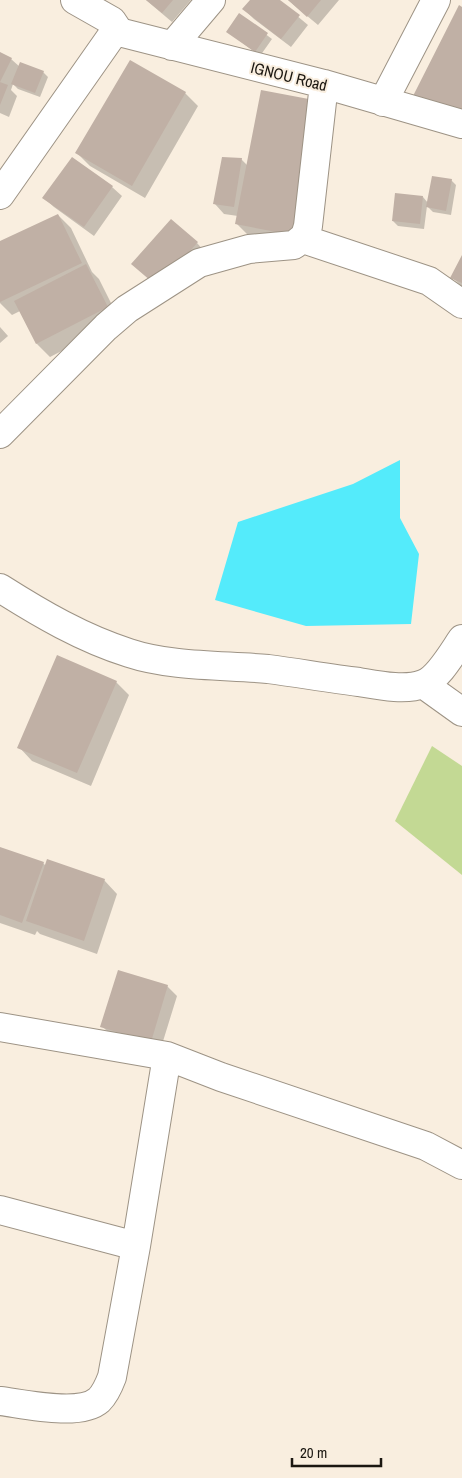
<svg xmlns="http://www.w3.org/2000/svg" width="462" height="1478" font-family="'Archivo Narrow',sans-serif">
<rect width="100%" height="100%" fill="#f9eedf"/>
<path fill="#c3d994" d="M432 746 462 766V875L395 821Z"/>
<path fill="#54ebfb" d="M400 460V518L419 554 411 624 306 626 215 600 238 522 353 484Z"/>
<path fill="#0003" d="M146 0H191L172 22Z
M251 0H278L308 25 291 47 254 19 244 9Z
M288 0H339L318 25Z
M240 15 272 39 260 56 228 32Z
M0 54 11 59 20 67 43 72 48 77 40 97 18 89 13 84 11 90 17 96 9 117 0 113Z
M185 93 198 106 145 198 90 166 77 153Z
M313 101 305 247 250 237 237 224 238 216 224 214 215 204 241 159 248 166Z
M451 180 456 185 451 215 433 212 427 206 424 229 398 226 393 221 423 197 428 203Z
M112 187 122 196 94 236 54 207 44 198Z
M58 215 71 228 92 272 99 279 120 321 50 357 37 344 20 311 12 315 0 303V243Z
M197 243 206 253 142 273Z
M462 257V287L452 277Z
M0 327 8 336 0 343Z
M116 682 129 695 91 786 32 761 19 747Z
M0 848 43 863 46 866 104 880 117 894 97 954 40 934 37 931 35 935 0 923Z
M167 986 177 996 160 1051 112 1036 102 1026Z"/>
<path fill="#c0b0a5" d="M146 0H173L162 13Z
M250 0H280L300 15 281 39 242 9Z
M288 0H321L307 17Z
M459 5 462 7V120L413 96Z
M239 13 268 33 255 52 226 32Z
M0 52 12 58 0 82 8 85 0 105Z
M130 60 186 92 132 186 75 153Z
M20 62 44 71 35 93 11 84Z
M261 90 314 100 292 235 235 224Z
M72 157 113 186 84 227 42 198Z
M222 157 242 158 234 207 213 204Z
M432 176 452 179 446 211 426 207Z
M395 193 423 196 420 224 392 221Z
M58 214 82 263 0 302V241Z
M171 219 198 242 158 287 131 264Z
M462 255V283L450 278Z
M86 264 108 307 36 344 14 301Z
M57 655 117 681 77 773 17 748Z
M0 847 44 862 22 923 0 915Z
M47 859 105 879 84 941 26 921Z
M118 970 168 985 151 1042 100 1027Z"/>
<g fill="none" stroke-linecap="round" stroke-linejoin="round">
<g stroke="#9d9385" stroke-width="30">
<path id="minor" d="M115 31 324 84 462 124
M172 46 211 0
M383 102 436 0
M303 239 429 281 462 304
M0 434 106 327 127 309 199 263 249 249 294 245 305 236 308 226 324 84
M0 588C41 614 82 638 129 653 171 667 224 665 268 669 298 673 328 678 359 682 377 685 405 691 423 684 438 679 453 652 462 639
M423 684 462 712
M0 1027 167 1056 221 1077 426 1146 462 1165
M0 1210 136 1246
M0 1401C24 1404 80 1417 99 1400 105 1394 109 1385 112 1377L136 1246 167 1056"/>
</g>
<g stroke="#9d9385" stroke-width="30">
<path id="tertiary" d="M0 195 115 31 116 27 112 21 75 0"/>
</g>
<use href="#minor" stroke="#fff" stroke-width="28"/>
<use href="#tertiary" stroke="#fff" stroke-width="28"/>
</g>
<g text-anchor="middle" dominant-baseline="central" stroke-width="4" stroke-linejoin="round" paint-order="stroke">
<g font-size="16" fill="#1b1711" stroke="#f9eedf">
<text transform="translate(289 76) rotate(14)">IGNOU Road</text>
</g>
</g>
<path d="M292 1458v8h89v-8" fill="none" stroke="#1b1711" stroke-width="2.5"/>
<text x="300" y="1458" font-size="15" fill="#1b1711" stroke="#f9eedf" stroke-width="4" paint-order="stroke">20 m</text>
</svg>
